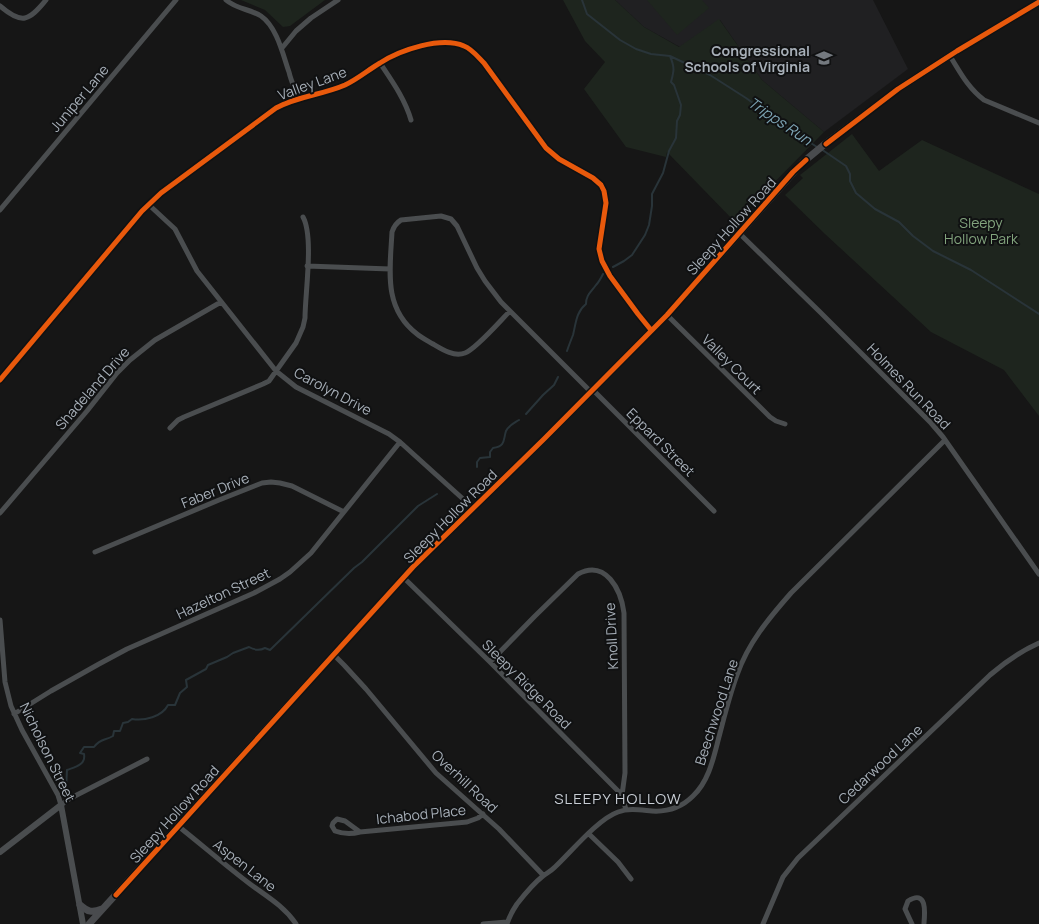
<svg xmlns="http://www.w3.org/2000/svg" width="1039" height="924" font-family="Manrope,sans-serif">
<rect width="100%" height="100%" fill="#161616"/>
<path fill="#202022" d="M615 0H873L908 69 824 132 762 80 720 20 680 47 644 27Z"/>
<path fill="#1e251e" d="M241 0H325L290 26 283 27 265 10Z
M563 0H615L644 27 679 47 719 19 762 80 824 132 735 222 667 152 666 157 626 147 584 89 605 62 585 41Z
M647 0H702L709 8 677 35Z
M852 134 879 171 922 140 1039 194V416L1004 370 931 332 825 234 785 195 803 178 800 175Z"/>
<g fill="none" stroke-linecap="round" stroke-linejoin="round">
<path stroke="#293439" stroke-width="2" d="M582 0 587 14 620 40 636 49 651 54 670 56 710 75 746 98 789 129 817 147
M821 149 846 166 850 174V181L856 193 875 209 899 222 913 236 933 251 971 270 1039 314
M613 267 624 261 632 255 645 235 649 225 652 206V194L663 173 669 151 676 138 677 121 680 115 681 105 674 85 671 82C674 71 675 68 670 56
M567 351C569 345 571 340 573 335 576 323 576 312 586 304 586 295 591 292 596 285 599 282 601 278 603 274
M526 414 543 395 554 385 558 377
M477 467V462L480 458 490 457V452L493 448C506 446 503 440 506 431 509 425 514 423 519 420
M66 790 67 770C75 767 86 765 84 754L80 753 84 747H94C101 738 105 741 113 736L114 731H120L123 723 128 722 132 719C144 721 162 717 168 705H175L180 693 187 687 186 680 206 669 208 665 227 657 233 653 249 647C254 650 259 651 265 648L270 650 354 568 362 562 418 506 437 494"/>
<path stroke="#4a4d4f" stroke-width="5" d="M226 0C236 9 250 9 261 16 277 27 283 55 289 72 291 81 295 89 298 98
M0 6C22 25 29 21 46 0
M282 48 296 31 311 18 338 0
M950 56C960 72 968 88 984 100L1039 123
M380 63C392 81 405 99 411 120
M148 204 175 229 197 271 276 371 296 387 389 434 400 442 473 508
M0 210 176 0
M739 233 820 312 931 423 943 437 1039 574
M307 266 390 269
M510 311C501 320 476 349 465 353 454 357 443 350 433 344 428 341 422 338 417 334 383 308 390 270 392 232 394 226 396 223 401 220L441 216 451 219 457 226 477 268 485 281 501 302 590 391
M667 315 770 417 776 421 785 424
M0 380 142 211 161 193 276 108C298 96 322 95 345 85 358 79 368 70 380 63 400 50 441 36 464 46 472 49 478 57 484 63L546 148 559 159 593 178 601 185 604 191 606 203 599 249 602 261 610 276 638 314 651 330
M592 389 714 511
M170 428 178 420 184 417 263 384 269 381 296 343 303 327 305 318C305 294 314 237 303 217
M0 513 87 411 117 373 130 360 155 340 221 302
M95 552 219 500 262 483 271 482 280 483 292 486 344 512
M404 578 490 662 622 795 626 810
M0 620 5 682 11 706 22 730 58 795 61 805 69 799 147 759
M334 655 344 665 366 689 436 773 499 829 543 875
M490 662 535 616 578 574C606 559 621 590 624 613L625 773 622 795
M14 714 51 691 99 664 127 649 254 593 280 579 290 572 311 553 400 442
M337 819 345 821 360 832C353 834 343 834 335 831L332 826 333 823Z
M178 826C202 845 225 865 250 884 266 896 284 906 296 924
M360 832 467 822 478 818 483 814
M589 834 618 862 631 879
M483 924 507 922
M507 924C509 917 513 910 517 904 524 895 534 883 543 876 547 873 551 871 555 867 571 852 598 819 618 812 629 808 640 810 652 811 668 812 682 807 693 796 710 780 714 755 720 733 725 714 730 694 737 675 748 643 769 618 791 593L945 440
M763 924 783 877 798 858 990 675C1005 662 1021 651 1039 643
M912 924 905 909 908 901C927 889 925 912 924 923"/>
<path stroke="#4a4d4f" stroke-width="6" d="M0 852 61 805 83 924"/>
<path stroke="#494b4e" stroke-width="7" d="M80 905C88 912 92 913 102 909
M89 924 413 567 544 439 667 315 802 163 825 144 898 89 957 51 1039 2"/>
<g stroke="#101112" stroke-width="8">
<path id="cycleway" d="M826 144 898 89 957 51 1039 2
M0 380 142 211 161 193 276 108C298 96 322 95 345 85 358 79 368 70 380 63 400 50 441 36 464 46 472 49 478 57 484 63L546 148 559 159 593 178 601 185 604 191 606 203 599 249 602 261 610 276 638 314 651 330
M116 895 413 567 544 439 667 315 793 172 806 160"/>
</g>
<use href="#cycleway" stroke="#e8590c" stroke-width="5"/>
</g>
<defs>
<g id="school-bare" transform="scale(1.35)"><path d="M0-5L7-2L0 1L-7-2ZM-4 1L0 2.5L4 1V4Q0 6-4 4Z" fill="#74797f" stroke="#101112" stroke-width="2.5" paint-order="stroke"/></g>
</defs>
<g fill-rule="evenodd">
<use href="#school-bare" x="824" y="58"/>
</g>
<g text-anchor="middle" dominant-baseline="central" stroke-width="4" stroke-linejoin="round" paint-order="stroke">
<g font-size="14" font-weight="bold" fill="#a7afb8" stroke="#101112" text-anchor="end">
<text x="810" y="50">Congressional<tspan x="810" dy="16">Schools of Virginia</tspan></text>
</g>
<g font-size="14" fill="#a7afb8" stroke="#101112">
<text transform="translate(312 83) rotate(-20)">Valley Lane</text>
<text transform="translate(79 98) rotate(-50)">Juniper Lane</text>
<text transform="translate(731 226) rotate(-48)">Sleepy Hollow Road</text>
<text transform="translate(732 364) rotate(45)">Valley Court</text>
<text transform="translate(909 386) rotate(46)">Holmes Run Road</text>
<text transform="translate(92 388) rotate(-49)">Shadeland Drive</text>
<text transform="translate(333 391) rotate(28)">Carolyn Drive</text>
<text transform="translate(661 442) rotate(45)">Eppard Street</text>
<text transform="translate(215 490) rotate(-22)">Faber Drive</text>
<text transform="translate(450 516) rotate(-45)">Sleepy Hollow Road</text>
<text transform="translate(223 593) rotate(-25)">Hazelton Street</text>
<text transform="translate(611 636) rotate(-93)">Knoll Drive</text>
<text transform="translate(527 684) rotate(45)">Sleepy Ridge Road</text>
<text transform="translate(716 712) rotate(-72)">Beechwood Lane</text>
<text transform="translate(48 752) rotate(64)">Nicholson Street</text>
<text transform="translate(880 764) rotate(-43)">Cedarwood Lane</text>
<text transform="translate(465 781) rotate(43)">Overhill Road</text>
<text transform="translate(174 814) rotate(-48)">Sleepy Hollow Road</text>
<text transform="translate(421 814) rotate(-6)">Ichabod Place</text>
<text transform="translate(245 865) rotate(38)">Aspen Lane</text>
</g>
<g font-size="14" fill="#82a37d" stroke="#101112">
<text x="981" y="222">Sleepy<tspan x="981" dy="16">Hollow Park</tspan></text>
</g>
<g font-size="15" font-style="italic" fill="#7da4b4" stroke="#101112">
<text transform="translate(780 121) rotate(34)">Tripps Run</text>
</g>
<g font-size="15" letter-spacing="1" fill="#c8cdd4" stroke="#101112">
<text x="618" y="798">SLEEPY HOLLOW</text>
</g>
</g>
</svg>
